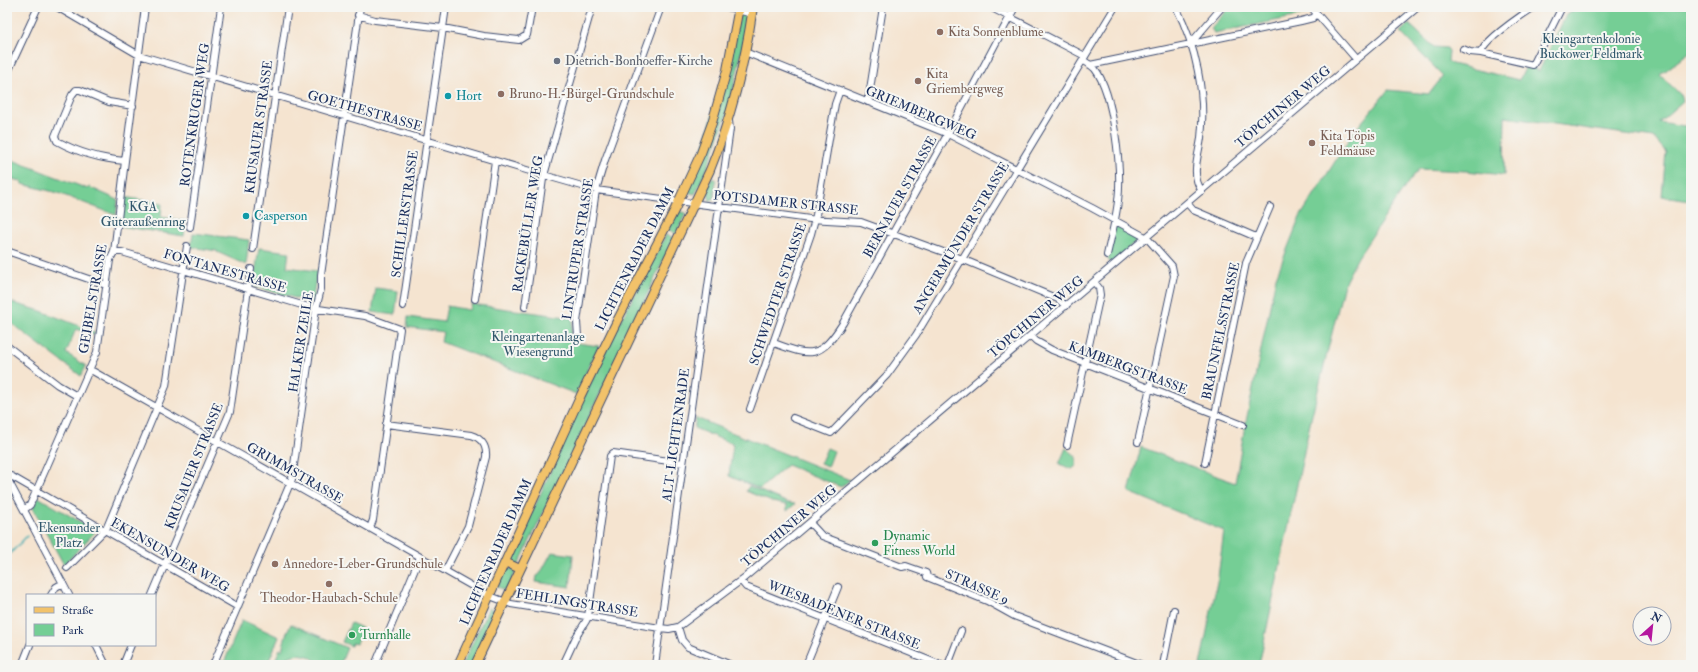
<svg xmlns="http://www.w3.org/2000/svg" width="1698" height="672" font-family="'IM FELL Double Pica',serif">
<rect width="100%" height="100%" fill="#f6f6f2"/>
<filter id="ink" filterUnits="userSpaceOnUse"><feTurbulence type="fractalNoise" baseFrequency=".025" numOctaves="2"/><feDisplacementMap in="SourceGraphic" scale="8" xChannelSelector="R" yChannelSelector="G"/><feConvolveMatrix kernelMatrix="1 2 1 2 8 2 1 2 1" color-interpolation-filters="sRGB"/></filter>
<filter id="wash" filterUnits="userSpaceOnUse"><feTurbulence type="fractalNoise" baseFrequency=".012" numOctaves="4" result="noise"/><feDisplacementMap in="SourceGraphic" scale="16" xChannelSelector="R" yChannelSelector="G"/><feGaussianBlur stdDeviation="0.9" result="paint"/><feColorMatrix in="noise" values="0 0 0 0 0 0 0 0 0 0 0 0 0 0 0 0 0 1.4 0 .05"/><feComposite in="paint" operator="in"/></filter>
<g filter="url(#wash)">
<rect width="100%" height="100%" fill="#f5e4d0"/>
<path fill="#74ce95" stroke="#487e7a" d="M1230 7H1304L1306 9 1304 15 1214 33 1211 28Z
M1574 7H1691V51L1660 75 1682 96 1683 101 1659 122 1691 127V200L1662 196 1666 152 1654 138 1505 117 1504 175 1466 171 1419 169 1409 181 1358 257 1344 284 1311 419 1259 665H1200L1218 577 1224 531 1129 492 1141 447 1235 483 1244 431 1276 277 1300 217 1353 133 1388 90 1429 94 1443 76 1400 32 1409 24 1434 47 1447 48 1449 51 1448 61 1452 64 1519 80 1527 65 1539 71 1567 13 1573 11Z
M740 15 747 16 749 19 729 108 707 169 695 194 686 192 699 163Z
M7 158 88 189 89 187 118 200 116 215 58 193 22 184 21 181 7 178Z
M712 178 716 180 714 198 710 201 707 189Z
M123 197 162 203 161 217 186 221 184 236 119 226Z
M677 211 686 213 676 234 668 229Z
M1117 224 1135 234 1137 240 1112 263 1108 260 1115 227Z
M193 233 249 240 246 265 217 252V251L191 247Z
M666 235 672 237 673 240 519 564 517 565 510 561 605 351Z
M259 248 289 252 287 267 317 271 312 303 253 286Z
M376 288 398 291 395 315 372 312Z
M7 301 41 311 95 332V335L76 329 66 353 86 366 81 376 7 320Z
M471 304 573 318 570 342 599 346 576 394 441 342 443 332 407 327 408 317 444 322 447 306 469 310Z
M696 418 850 480 841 487 787 465 760 489 729 476 733 444 694 428Z
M827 448 834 451 828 467 820 464Z
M1066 448C1073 455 1078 453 1076 466L1072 469 1059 464Z
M749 486 788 503 795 504 787 511V505L772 502 746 491Z
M38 497 96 531 64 565 33 508Z
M552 552 573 555 570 587 536 582 537 576 540 574Z
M506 567 516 571 506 591 497 587Z
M489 608 497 612 471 665H462Z
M242 620 279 637 267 665H223Z
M351 623 362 628 356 644 352 643 351 646 342 642Z
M291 624 347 648 340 665H319C309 651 289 651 279 665H273L280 649 282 650 286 635Z"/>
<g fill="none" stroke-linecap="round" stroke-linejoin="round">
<path stroke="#3daeb5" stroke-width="1.5" d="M7 557 27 536"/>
</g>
</g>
<g filter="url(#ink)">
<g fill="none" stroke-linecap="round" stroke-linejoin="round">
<g stroke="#3c4a6f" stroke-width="8">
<path id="minor" d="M57 7 139 55 540 174 596 190 810 219 861 222 957 257 1058 299 1066 306
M727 7 752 14
M990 7 1085 56
M1176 7C1196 46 1206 94 1201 138 1199 154 1190 176 1202 191
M1311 7 1356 59
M358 15 375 20 443 28 484 36 519 40 527 35 532 7
M1191 43 1222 7
M1463 49 1470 52 1481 53 1533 65 1562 7
M745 52 948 134 1092 208 1147 238 1172 266 1174 276 1138 442
M1481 53C1484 40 1522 15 1534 7
M1083 60C1087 63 1091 65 1095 69 1114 94 1122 170 1118 201 1116 219 1111 237 1107 255
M1090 65 1301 21 1313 18 1317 14
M7 74 38 7
M868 102 883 7
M125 161C102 159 77 152 57 141L55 136 72 95 76 90H80L109 102 133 106
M1187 203 1193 210 1256 237
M190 227 221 7
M253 249 288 7
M7 251 106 285
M114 252H122L312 308 365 316 400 329 373 520 370 528
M475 299 495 161
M403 306 446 7
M525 307 543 179 592 7
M578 336 577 322 596 190 605 160 661 7
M1031 336 1036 341 1052 350 1243 425
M774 343C811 357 820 359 843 323L946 137 1015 7
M7 346 58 385 77 396
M89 369 470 585 490 596 511 604 660 628 669 629 678 627 744 578 1418 7
M750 409 811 234 816 215 835 104 840 90
M793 418 831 433 887 375 916 335 1115 7
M386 424 471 435C481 438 487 446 486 457L468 526 445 571
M1067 445 1100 295 1099 288 1094 282
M1205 463 1246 263 1270 207
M7 477 11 476 238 607
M7 478 69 595
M24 510 30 505 97 352 110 260 114 252 125 161 145 7
M810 523 822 536 902 567 906 566 926 573 927 577 987 601 1014 616 1142 665
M67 568 102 533 107 527 166 386 187 246
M741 581 746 587 941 665
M51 595 56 587 63 583
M152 595 230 412 251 269
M678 627 682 640 688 647 731 665
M96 645 106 665
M22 665 30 645
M123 665 131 645
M213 665 292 479 316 309 321 289V275L360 7
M375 665 420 557
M563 665 576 637 586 621 588 617 610 456 613 453 683 463
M655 665 730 129 729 121
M806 665 838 587
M948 665 961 631
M1163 665 1174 610"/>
</g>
<g stroke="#3c4a6f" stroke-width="10">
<path id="major" d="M505 562 520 569
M458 665 581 395 617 321 675 209 701 153 712 123 727 70 739 7
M475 665 710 170C731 118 745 63 753 7"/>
</g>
<use href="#minor" stroke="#fff" stroke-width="6"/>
<use href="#major" stroke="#f2c26a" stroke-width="8"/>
</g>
</g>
<g fill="#8d6e63" stroke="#f6f6f2" stroke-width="1.5">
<circle cx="940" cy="32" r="4"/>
<circle cx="918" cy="81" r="4"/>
<circle cx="501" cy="94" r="4"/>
<circle cx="1312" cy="143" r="4"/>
<circle cx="275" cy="564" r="4"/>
<circle cx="329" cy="584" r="4"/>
</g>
<circle fill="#6b7280" stroke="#f6f6f2" stroke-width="1.5" cx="557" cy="61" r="4"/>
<g fill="#0f9aa8" stroke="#f6f6f2" stroke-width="1.5">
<circle cx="448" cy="96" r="4"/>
<circle cx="246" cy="216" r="4"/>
</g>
<g fill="#2e9e5b" stroke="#f6f6f2" stroke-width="1.5">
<circle cx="875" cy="543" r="4"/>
<circle cx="352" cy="635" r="4"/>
</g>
<g text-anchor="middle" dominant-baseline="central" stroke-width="4" stroke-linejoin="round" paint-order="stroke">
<g font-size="13" fill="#785e54" stroke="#f6f6f2" text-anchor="start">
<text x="948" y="32">Kita Sonnenblume</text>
<text x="926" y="74">Kita<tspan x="926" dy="15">Griembergweg</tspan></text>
<text x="509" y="94">Bruno-H.-Bürgel-Grundschule</text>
<text x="1320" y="136">Kita Töpis<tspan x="1320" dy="15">Feldmäuse</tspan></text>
<text x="283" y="564">Annedore-Leber-Grundschule</text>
<text x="329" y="598" text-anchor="middle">Theodor-Haubach-Schule</text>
</g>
<g font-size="13" fill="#31576c" stroke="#f6f6f2">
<text x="1591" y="39">Kleingartenkolonie<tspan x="1591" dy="15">Buckower Feldmark</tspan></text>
<text x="143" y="207">KGA<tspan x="143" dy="15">Güteraußenring</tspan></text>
<text x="538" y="337">Kleingartenanlage<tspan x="538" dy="15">Wiesengrund</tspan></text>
<text x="69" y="528">Ekensunder<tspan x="69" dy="15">Platz</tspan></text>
</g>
<g font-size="13" fill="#5b616d" stroke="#f6f6f2" text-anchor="start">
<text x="565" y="61">Dietrich-Bonhoeffer-Kirche</text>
</g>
<g font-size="13" fill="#0d838f" stroke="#f6f6f2" text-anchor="start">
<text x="456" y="96">Hort</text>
<text x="254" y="216">Casperson</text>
</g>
<g font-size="13" fill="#1b2f5e" stroke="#f6f6f2">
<text transform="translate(1283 107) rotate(-40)">TÖPCHINER WEG</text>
<text transform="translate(365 111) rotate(16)">GOETHESTRASSE</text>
<text transform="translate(921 113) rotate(23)">GRIEMBERGWEG</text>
<text transform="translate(195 115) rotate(-82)">ROTENKRUGER WEG</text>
<text transform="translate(259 127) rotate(-82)">KRUSAUER STRASSE</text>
<text transform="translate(900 197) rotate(-61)">BERNAUER STRASSE</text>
<text transform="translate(786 203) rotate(6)">POTSDAMER STRASSE</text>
<text transform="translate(405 214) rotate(-82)">SCHILLERSTRASSE</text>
<text transform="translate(528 224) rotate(-81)">RACKEBÜLLER WEG</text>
<text transform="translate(961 238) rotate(-59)">ANGERMÜNDER STRASSE</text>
<text transform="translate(578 249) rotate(-81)">LINTRUPER STRASSE</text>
<text transform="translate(635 259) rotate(-63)">LICHTENRADER DAMM</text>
<text transform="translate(225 271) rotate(16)">FONTANESTRASSE</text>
<text transform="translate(778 294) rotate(-71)">SCHWEDTER STRASSE</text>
<text transform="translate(93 299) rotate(-80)">GEIBELSTRASSE</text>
<text transform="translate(1036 317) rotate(-40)">TÖPCHINER WEG</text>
<text transform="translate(1221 331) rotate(-78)">BRAUNFELSSTRASSE</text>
<text transform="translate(301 342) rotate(-81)">HALKER ZEILE</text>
<text transform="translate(1128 368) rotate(21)">KAMBERGSTRASSE</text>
<text transform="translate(676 435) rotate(-82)">ALT-LICHTENRADE</text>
<text transform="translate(194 466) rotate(-68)">KRUSAUER STRASSE</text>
<text transform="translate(295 473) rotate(30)">GRIMMSTRASSE</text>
<text transform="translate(789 526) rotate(-40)">TÖPCHINER WEG</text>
<text transform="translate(496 552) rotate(-66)">LICHTENRADER DAMM</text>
<text transform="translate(170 555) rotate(30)">EKENSUNDER WEG</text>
<text transform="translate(977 587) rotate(24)">STRASSE 9</text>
<text transform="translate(577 603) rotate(9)">FEHLINGSTRASSE</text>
<text transform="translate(844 615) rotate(22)">WIESBADENER STRASSE</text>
</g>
<g font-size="13" fill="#27864d" stroke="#f6f6f2" text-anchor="start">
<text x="883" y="536">Dynamic<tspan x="883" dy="15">Fitness World</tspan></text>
<text x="360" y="635">Turnhalle</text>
</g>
</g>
<rect width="1698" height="672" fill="none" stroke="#f6f6f2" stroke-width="24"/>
<rect x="26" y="594" width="130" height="52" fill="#f6f6f2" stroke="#9ea6b7"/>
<rect x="34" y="607" width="20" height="6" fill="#f2c26a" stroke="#9ea6b7"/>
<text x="62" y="614" font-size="12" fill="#1b2f5e">Straße</text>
<rect x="34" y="624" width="20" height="12" fill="#74ce95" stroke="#9ea6b7"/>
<text x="62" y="634" font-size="12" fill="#1b2f5e">Park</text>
<g transform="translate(1652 626) rotate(27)"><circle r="19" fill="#f6f6f2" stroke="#9ea6b7"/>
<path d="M0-3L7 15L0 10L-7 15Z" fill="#b5179e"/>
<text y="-6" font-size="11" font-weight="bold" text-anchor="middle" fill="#1b2f5e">N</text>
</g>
</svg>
